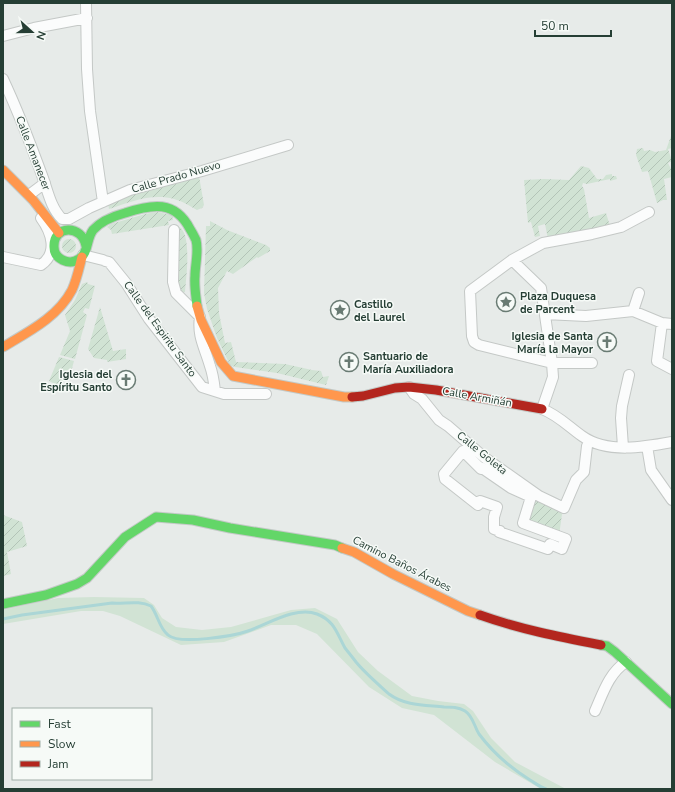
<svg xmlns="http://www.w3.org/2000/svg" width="675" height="792" font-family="'Nunito Sans',sans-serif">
<defs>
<pattern id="garden-furrows" width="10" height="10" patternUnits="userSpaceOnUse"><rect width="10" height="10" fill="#d1e3d4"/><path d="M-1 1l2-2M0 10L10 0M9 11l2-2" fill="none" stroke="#b3c4b7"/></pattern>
</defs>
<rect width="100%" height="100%" fill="#e7ebe9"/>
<path fill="#d1e3d4" d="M94 597 144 598 154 605 162 618 176 627 202 630 231 627 291 610 315 608 337 619 358 652 378 671 412 696 438 701 464 704 473 711 491 738 515 762 566 789H541L495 762 434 715 402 708 369 687 317 634 296 625H271L224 642 181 645 120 616 103 611H81L3 624V610L58 598Z"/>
<path fill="url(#garden-furrows)" d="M671 136 672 148 668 149 672 161 668 163 672 171V177L664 179 667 200H663L657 203 648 171 642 172 636 155 637 149 643 148 644 151 650 150 655 152 666 150Z
M581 166 589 168 597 179H603L606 175 612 174V176H616L617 179 610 181V179L587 184 583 183 582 186 584 189 589 218 606 213 610 226 548 239 545 224 538 226 540 236 535 237 531 222 528 223 524 180 544 179 569 180Z
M199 176 204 205 202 208 197 210C190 206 182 201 174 199 151 193 131 202 109 209L108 203 132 193Z
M157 212 172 215 173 220 168 221 169 225 112 234 111 230 107 227 111 224 145 214Z
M210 221 227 230 266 245 270 248V251L258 258 257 257 233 274 227 271 218 288 219 313 225 343 231 342 236 362 285 364 312 370 321 371 323 377 329 376 326 385 277 373 235 367 230 365 217 338 207 309 204 293 206 226H210Z
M177 226C193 230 186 278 185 292L179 294 175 241Z
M62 246a7 7 0 1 1 14 0a7 7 0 1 1-14 0Z
M87 282 88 284 95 286 89 309 85 308 83 312 87 315 75 359 60 355 70 331 65 315 75 300 82 284Z
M100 307 113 351 126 349V359L107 362V360L94 358 88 349Z
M59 357 74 361 71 372 68 371 61 387 49 381Z
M531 497 560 511 562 514 559 536 523 523Z
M3 515 22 522 27 546 7 552 11 574 3 576Z"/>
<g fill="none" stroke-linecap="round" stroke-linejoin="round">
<path stroke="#abd6d6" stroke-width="3" d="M3 619 22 615 112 603C125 604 139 600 151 606 158 615 159 628 168 635 179 645 234 636 248 631 268 624 296 606 317 614 335 621 337 634 345 648 349 653 353 658 356 662 365 673 379 685 389 694 405 706 426 705 444 707 452 707 458 707 465 711 473 716 474 726 479 734 494 754 509 767 530 780 535 783 540 787 546 789"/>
<g stroke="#c4c8c6" stroke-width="12">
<path id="street" d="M86 3 87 69 90 111 103 202
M3 36 34 28 87 18
M3 79C18 111 31 145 43 178 48 192 51 208 62 219H69L89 208 130 190 202 171 288 145
M29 195 45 183
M174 230 173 282 176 293 200 317C197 336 205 348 210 366 213 374 214 382 215 391
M83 255 103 260
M3 257 41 265C58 253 52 233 41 218
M512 260 541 288 552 363 553 377 542 409C558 415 569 427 582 436 607 454 645 447 672 442
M105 261 109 262 126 283 149 319 202 387 224 394H266
M633 311 639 293
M545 314 586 316 633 311 662 323 672 324
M662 323 657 361 672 369
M592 363H552L479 345 474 342 472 336 470 291 512 260 543 243 592 234 621 227 649 212
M409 387 414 394 422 399 439 420 448 426 485 458 539 496 564 508 576 480 584 472 587 446 590 441
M647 446 651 470 672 500
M623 447 621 418 622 406 629 375
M463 451 481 469 482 468 511 488 531 497 523 523 566 539 562 549 550 544 548 549 499 532 500 531 494 529V517L497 507 480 501 478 505 445 479 444 474Z
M595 711C603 693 609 673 626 662"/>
</g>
<g stroke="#c3c9c6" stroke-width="11">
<path id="fast" d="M86 246C82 224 53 225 54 247 54 259 69 266 79 259 89 253 86 239 93 230 101 221 114 216 125 213 152 204 175 200 190 229 192 232 194 236 196 240 199 251 195 265 195 276 194 286 196 296 197 306
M3 604 46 595 77 584 87 578 125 537 156 517 193 520 230 528 335 545 342 548
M601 645 607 646 615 652 672 704"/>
</g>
<g stroke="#c3c9c6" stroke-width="11">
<path id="slow" d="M3 170 33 200 59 233
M197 306 201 320 221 362 233 376 344 397H352
M3 347C28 332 58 317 72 290 77 279 79 268 82 257
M342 548 354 552 393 574 468 611 480 615"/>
</g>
<g stroke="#c3c9c6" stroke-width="11">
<path id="jam" d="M352 397 363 396 395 388 409 387 436 390 542 409
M480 615C519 629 560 637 601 645"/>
</g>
<use href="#street" stroke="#fbfcfc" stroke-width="10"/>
<use href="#fast" stroke="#63d668" stroke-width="9"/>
<use href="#slow" stroke="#ff974d" stroke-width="9"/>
<use href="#jam" stroke="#b3261e" stroke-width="9"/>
</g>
<defs>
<g id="sight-ring" transform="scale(1)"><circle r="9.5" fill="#f6faf7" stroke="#697b73" stroke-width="1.5"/><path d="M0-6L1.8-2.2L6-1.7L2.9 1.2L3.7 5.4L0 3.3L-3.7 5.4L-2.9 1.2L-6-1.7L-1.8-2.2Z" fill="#697b73"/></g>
<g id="church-ring" transform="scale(1)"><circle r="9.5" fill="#f6faf7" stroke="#697b73" stroke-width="1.5"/><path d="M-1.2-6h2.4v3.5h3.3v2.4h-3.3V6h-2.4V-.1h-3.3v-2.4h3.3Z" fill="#697b73"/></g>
</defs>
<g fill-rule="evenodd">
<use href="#sight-ring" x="506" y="302"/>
<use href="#sight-ring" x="340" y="310"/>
<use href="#church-ring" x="607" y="342"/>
<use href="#church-ring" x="349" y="362"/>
<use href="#church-ring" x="126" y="380"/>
</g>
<g text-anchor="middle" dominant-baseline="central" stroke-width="3" stroke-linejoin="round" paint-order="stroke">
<g font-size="11" fill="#253e34" stroke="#f6faf7">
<text transform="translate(33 153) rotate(69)">Calle Amanecer</text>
<text transform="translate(176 177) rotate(-16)">Calle Prado Nuevo</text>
<text transform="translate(160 329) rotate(54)">Calle del Espiritu Santo</text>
<text transform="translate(477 397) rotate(10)">Calle Armiñán</text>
<text transform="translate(482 453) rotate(39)">Calle Goleta</text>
<text transform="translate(402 564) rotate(27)">Camino Baños Árabes</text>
</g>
<g font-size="11" font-weight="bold" fill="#253e34" stroke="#f6faf7" text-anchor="start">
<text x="520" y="296">Plaza Duquesa<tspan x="520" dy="13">de Parcent</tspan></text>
<text x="354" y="304">Castillo<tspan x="354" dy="13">del Laurel</tspan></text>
<text x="593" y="336" text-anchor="end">Iglesia de Santa<tspan x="593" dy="13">María la Mayor</tspan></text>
<text x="363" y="356">Santuario de<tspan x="363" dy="13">María Auxiliadora</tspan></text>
<text x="112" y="374" text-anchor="end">Iglesia del<tspan x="112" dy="13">Espíritu Santo</tspan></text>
</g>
</g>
<rect width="675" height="792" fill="none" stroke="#253e34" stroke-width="8"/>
<rect x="12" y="708" width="140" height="72" fill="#f6faf7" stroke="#a2afa9"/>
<rect x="20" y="721" width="20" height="6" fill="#63d668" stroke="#a2afa9"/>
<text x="48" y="728" font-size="12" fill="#253e34">Fast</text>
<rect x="20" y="741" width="20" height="6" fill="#ff974d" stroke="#a2afa9"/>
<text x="48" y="748" font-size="12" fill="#253e34">Slow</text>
<rect x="20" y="761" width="20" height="6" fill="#b3261e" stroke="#a2afa9"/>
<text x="48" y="768" font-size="12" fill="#253e34">Jam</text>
<g transform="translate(32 32) rotate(111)" stroke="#f6faf7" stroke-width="3" paint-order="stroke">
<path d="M0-3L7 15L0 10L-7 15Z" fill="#253e34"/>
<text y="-6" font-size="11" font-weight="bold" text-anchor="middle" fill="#253e34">N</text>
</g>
<path d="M535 30v6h76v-6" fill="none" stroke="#253e34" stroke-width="2"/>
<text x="541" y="30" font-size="12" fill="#253e34" stroke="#f6faf7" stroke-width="3" paint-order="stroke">50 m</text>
</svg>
